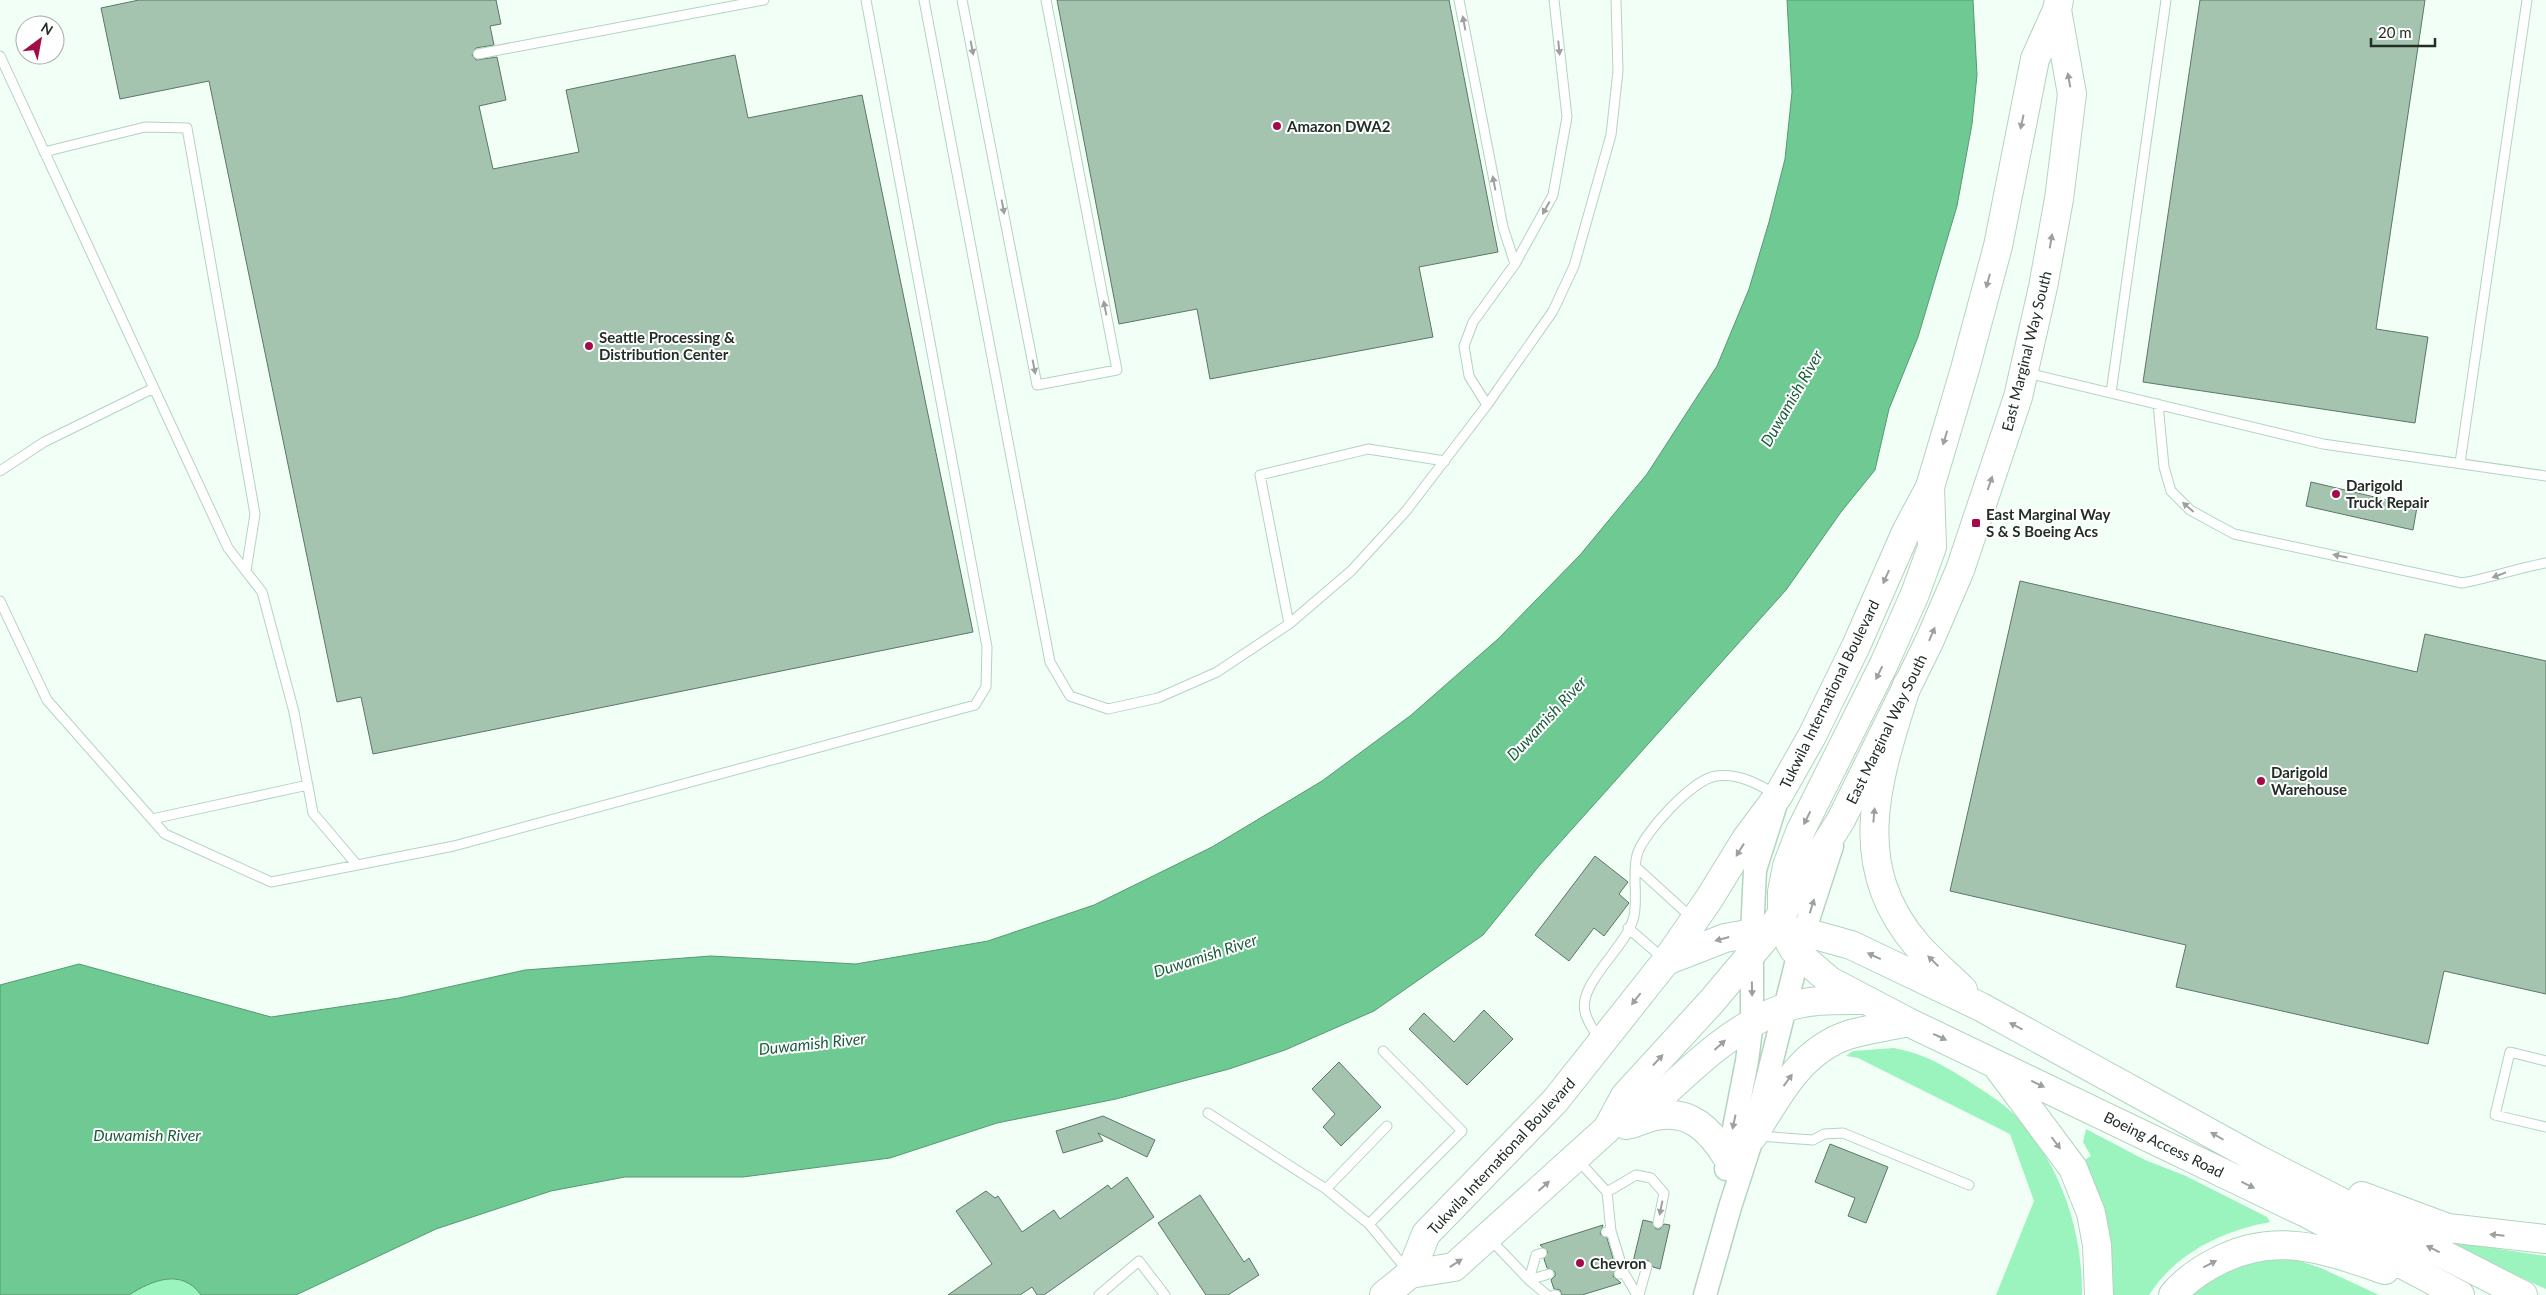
<svg xmlns="http://www.w3.org/2000/svg" width="2546" height="1295" font-family="Lato,sans-serif">
<rect width="100%" height="100%" fill="#f1fff6"/>
<path fill="#9bf3bd" d="M1894 1048C1924 1054 1941 1064 1967 1080 1983 1091 2002 1102 2016 1116 2060 1163 2083 1231 2082 1295H1996L2034 1201 2010 1134 1858 1058 1846 1056 1853 1051Z
M2086 1129 2145 1160 2186 1176 2267 1217 2270 1222C2222 1231 2176 1253 2149 1295H2112L2110 1249 2083 1161 2091 1156 2083 1142Z
M2448 1235 2499 1249 2546 1256V1289L2445 1242Z
M2262 1257 2291 1258 2321 1268 2379 1295H2189C2210 1275 2234 1265 2262 1257Z
M162 1279C179 1279 191 1280 201 1295H129L143 1286Z"/>
<path fill="#6ec993" stroke="#579a72" d="M1787 0H1973L1977 75 1972 124 1957 206 1918 337 1889 409 1875 470 1841 512 1786 590 1539 866 1483 935 1374 1011 1285 1050 1229 1069 1116 1099 997 1123 890 1158 743 1177H625L551 1191 436 1229 296 1295H201C182 1268 152 1280 129 1295H0V985L79 964 271 1017 399 998 525 970 711 956 856 964 988 941 1094 905 1212 847 1322 781 1410 716 1498 639 1580 555 1647 474 1717 366 1749 289 1769 222 1785 159 1792 92Z"/>
<path fill="#a4c4af" stroke="#5a7865" d="M139 0H496L501 24 490 26 494 45 476 48 472 55 476 60 497 57 506 100 479 106 493 169 579 152 566 90 735 55 748 118 862 95 973 632 373 754 361 697 337 702 209 81 120 99 101 8Z
M1057 0H1449L1498 252 1419 267 1433 337 1210 379 1197 309 1119 324Z
M2200 0H2425L2376 329 2428 337 2415 423 2143 382Z
M2311 482 2417 507 2413 530 2306 506Z
M2020 581 2417 672 2425 634 2546 661V994L2444 971 2428 1044 2176 987 2186 945 1950 891Z
M1595 856 1628 882 1619 894 1629 903 1604 936 1594 928 1569 961 1535 935Z
M1484 1010 1513 1039 1467 1085 1409 1029 1424 1013 1454 1042Z
M1339 1062 1381 1107 1341 1146 1323 1127 1335 1114 1312 1089Z
M1103 1116 1155 1140 1147 1157 1098 1133 1103 1141 1063 1153 1056 1131Z
M1830 1144 1888 1167 1866 1223 1848 1216 1855 1198 1815 1182Z
M1127 1177 1154 1217 1044 1295H1037L1032 1287 1020 1295H948L992 1264 956 1211 986 1191 995 1198 998 1196 1022 1232 1054 1210 1060 1219 1108 1185 1111 1189Z
M1200 1195 1244 1262 1249 1258 1259 1275 1228 1295H1206L1158 1223Z
M1643 1220 1652 1222 1656 1229H1660L1664 1224 1670 1225 1660 1269 1653 1267 1648 1260 1641 1264 1633 1262Z
M1603 1225 1600 1234 1607 1238 1616 1269 1613 1276 1621 1283 1582 1295H1562L1560 1290 1554 1289 1551 1280 1555 1276V1272L1547 1268 1544 1259 1548 1252 1540 1245Z"/>
<g fill="none" stroke-linecap="round" stroke-linejoin="round">
<g stroke="#b3d4bf" stroke-width="11">
<path id="service" d="M924 0 1050 662 1070 696 1108 709 1158 698 1217 672 1289 624 1351 571 1406 511 1487 405 1553 311 1574 266 1611 135 1618 71 1616 0
M962 0 1037 385 1117 370 1046 0
M1459 0 1503 227 1515 264
M478 54 764 0
M0 56 228 548 262 592 294 712 313 813 357 865
M44 152 145 127 187 128 255 514 246 571
M2027 373 2323 444 2546 476
M2111 393 2166 0
M2158 404 2164 467 2171 491 2190 510 2234 534 2462 583C2491 578 2517 568 2546 563
M1487 405 1469 376 1464 346 1473 322 1515 264 1553 195 1567 117 1554 0
M2460 463 2527 0
M0 471 44 442 154 388
M0 601 47 700 165 834 271 882 454 846 975 705 986 687 987 647 866 0
M1289 624 1260 475 1368 449 1445 461
M152 819 308 785
M1636 867 1693 919
M1628 928 1664 959
M1599 1039C1594 1031 1587 1021 1585 1012 1578 982 1627 948 1634 916 1638 896 1632 874 1637 855 1643 833 1693 779 1716 776 1739 773 1758 784 1777 795
M2546 1061 2510 1052 2495 1115 2546 1127
M1208 1113 1326 1189
M1387 1126 1326 1189 1369 1224 1407 1270
M1758 1136 1813 1140 1824 1134 1843 1133 1969 1185
M1577 1159 1607 1192 1611 1231
M1607 1192 1636 1175 1651 1178 1664 1193 1658 1223
M1369 1224 1462 1131 1383 1051
M1606 1232 1611 1231 1624 1273 1619 1274
M1490 1239 1529 1280 1547 1295
M1542 1253 1536 1255 1529 1280 1549 1274
M1624 1273 1637 1295
M1099 1295 1139 1261 1165 1295
M1554 1295H1556
M1639 1295 1647 1266"/>
</g>
<g stroke="#b3d4bf" stroke-width="25">
<path id="tertiary" d="M1726 1169 1747 1061 1752 1022V933L1755 870 1775 807
M1705 1295 1730 1207 1753 1136 1804 932 1832 846"/>
</g>
<g stroke="#b3d4bf" stroke-width="30">
<path id="primary" d="M1626 1125C1636 1123 1645 1118 1656 1116 1690 1109 1710 1130 1727 1157
M1410 1274 1454 1267 1607 1129 1625 1096 1712 1001 1770 932 1841 820 1929 642 1960 570 2018 397 2043 287 2059 199 2072 94 2057 10 2059 0
M1384 1295 1410 1274 1426 1234 1555 1101 1666 961 1709 899 1746 839 1778 796 1812 736 1856 646 1906 532 1930 487 1965 369 1998 246 2035 59 2057 10"/>
</g>
<g stroke="#b3d4bf" stroke-width="30">
<path id="trunk" d="M1930 487 1932 547 1915 594 1884 664 1800 832 1787 866 1782 892V913L1784 932 1794 950 1830 981 1908 1022 2306 1213 2460 1295
M1907 685C1879 775 1846 863 1917 945 1931 961 1948 975 1963 990
M1666 961 1725 938 1759 932H1804L1851 945 1981 1007 2259 1160 2523 1295
M1997 1066 2073 1168 2091 1213 2097 1245 2099 1295
M1631 1124C1678 1082 1724 1030 1784 1008 1809 999 1837 1000 1864 1000
M1753 1136C1778 1096 1800 1051 1848 1035 1866 1029 1888 1027 1908 1022
M2362 1196 2448 1228 2546 1239
M2173 1295C2186 1279 2203 1268 2222 1259 2279 1231 2329 1251 2385 1270"/>
</g>
<use href="#service" stroke="#fff" stroke-width="9"/>
<use href="#tertiary" stroke="#fff" stroke-width="22"/>
<use href="#primary" stroke="#fff" stroke-width="28"/>
<use href="#trunk" stroke="#fff" stroke-width="28"/>
</g>
<defs><path id="oneway-solid" d="M-6-.8H1V-3.2L6.5 0L1 3.2V.8H-6Z" transform="scale(1.25)"/></defs>
<g fill="#9ca19d">
<use href="#oneway-solid" transform="translate(1464 23) rotate(-101)"/>
<use href="#oneway-solid" transform="translate(972 48) rotate(79)"/>
<use href="#oneway-solid" transform="translate(1559 48) rotate(84)"/>
<use href="#oneway-solid" transform="translate(2069 80) rotate(-100)"/>
<use href="#oneway-solid" transform="translate(2022 122) rotate(102)"/>
<use href="#oneway-solid" transform="translate(1494 183) rotate(-101)"/>
<use href="#oneway-solid" transform="translate(1003 207) rotate(79)"/>
<use href="#oneway-solid" transform="translate(1546 208) rotate(119)"/>
<use href="#oneway-solid" transform="translate(2051 241) rotate(-80)"/>
<use href="#oneway-solid" transform="translate(1988 281) rotate(105)"/>
<use href="#oneway-solid" transform="translate(1105 308) rotate(-101)"/>
<use href="#oneway-solid" transform="translate(1034 367) rotate(79)"/>
<use href="#oneway-solid" transform="translate(1945 438) rotate(107)"/>
<use href="#oneway-solid" transform="translate(1990 483) rotate(-71)"/>
<use href="#oneway-solid" transform="translate(2188 507) rotate(-139)"/>
<use href="#oneway-solid" transform="translate(2340 556) rotate(-168)"/>
<use href="#oneway-solid" transform="translate(2499 575) rotate(159)"/>
<use href="#oneway-solid" transform="translate(1886 577) rotate(114)"/>
<use href="#oneway-solid" transform="translate(1932 634) rotate(-67)"/>
<use href="#oneway-solid" transform="translate(1879 673) rotate(116)"/>
<use href="#oneway-solid" transform="translate(1874 815) rotate(-85)"/>
<use href="#oneway-solid" transform="translate(1807 818) rotate(117)"/>
<use href="#oneway-solid" transform="translate(1740 850) rotate(122)"/>
<use href="#oneway-solid" transform="translate(1812 906) rotate(-73)"/>
<use href="#oneway-solid" transform="translate(1722 939) rotate(165)"/>
<use href="#oneway-solid" transform="translate(1874 956) rotate(-155)"/>
<use href="#oneway-solid" transform="translate(1933 961) rotate(-136)"/>
<use href="#oneway-solid" transform="translate(1752 989) rotate(89)"/>
<use href="#oneway-solid" transform="translate(1636 999) rotate(128)"/>
<use href="#oneway-solid" transform="translate(2016 1026) rotate(-152)"/>
<use href="#oneway-solid" transform="translate(1940 1037) rotate(25)"/>
<use href="#oneway-solid" transform="translate(1720 1045) rotate(-42)"/>
<use href="#oneway-solid" transform="translate(1658 1060) rotate(-47)"/>
<use href="#oneway-solid" transform="translate(1788 1080) rotate(-54)"/>
<use href="#oneway-solid" transform="translate(2038 1084) rotate(26)"/>
<use href="#oneway-solid" transform="translate(1734 1122) rotate(102)"/>
<use href="#oneway-solid" transform="translate(2217 1136) rotate(-150)"/>
<use href="#oneway-solid" transform="translate(2056 1143) rotate(53)"/>
<use href="#oneway-solid" transform="translate(2248 1185) rotate(26)"/>
<use href="#oneway-solid" transform="translate(1544 1186) rotate(-42)"/>
<use href="#oneway-solid" transform="translate(1661 1208) rotate(101)"/>
<use href="#oneway-solid" transform="translate(2497 1235) rotate(-174)"/>
<use href="#oneway-solid" transform="translate(2433 1249) rotate(-153)"/>
<use href="#oneway-solid" transform="translate(1456 1263) rotate(-33)"/>
<use href="#oneway-solid" transform="translate(2210 1264) rotate(-27)"/>
</g>
<g fill="#a30c49" stroke="#fff" stroke-width="2">
<circle cx="1277" cy="126" r="5"/>
<circle cx="589" cy="346" r="5"/>
<circle cx="2336" cy="494" r="5"/>
<rect x="1971" y="518" width="10" height="10" rx="2.5"/>
<circle cx="2261" cy="781" r="5"/>
<circle cx="1580" cy="1263" r="5"/>
</g>
<g text-anchor="middle" dominant-baseline="central" stroke-width="4" stroke-linejoin="round" paint-order="stroke">
<g font-size="15" font-weight="bold" fill="#222e26" stroke="#fff" text-anchor="start">
<text x="1287" y="126">Amazon DWA2</text>
<text x="599" y="337">Seattle Processing &amp;<tspan x="599" dy="17">Distribution Center</tspan></text>
<text x="2346" y="485">Darigold<tspan x="2346" dy="17">Truck Repair</tspan></text>
<text x="1986" y="514">East Marginal Way<tspan x="1986" dy="17">S &amp; S Boeing Acs</tspan></text>
<text x="2271" y="772">Darigold<tspan x="2271" dy="17">Warehouse</tspan></text>
<text x="1590" y="1263">Chevron</text>
</g>
<g font-size="15" fill="#222e26" stroke="#fff">
<text transform="translate(2026 351) rotate(-76)">East Marginal Way South</text>
<text transform="translate(1829 694) rotate(-64)">Tukwila International Boulevard</text>
<text transform="translate(1886 729) rotate(-64)">East Marginal Way South</text>
<text transform="translate(2164 1144) rotate(26)">Boeing Access Road</text>
<text transform="translate(1501 1156) rotate(-47)">Tukwila International Boulevard</text>
</g>
<g font-size="16" font-style="italic" fill="#1a5d3a" stroke="#fff">
<text transform="translate(1791 398) rotate(-60)">Duwamish River</text>
<text transform="translate(1546 718) rotate(-47)">Duwamish River</text>
<text transform="translate(1205 955) rotate(-18)">Duwamish River</text>
<text transform="translate(812 1043) rotate(-6)">Duwamish River</text>
<text x="147" y="1134">Duwamish River</text>
</g>
</g>
<g transform="translate(40 40) rotate(32)"><circle r="24" fill="#ffffff" stroke="#a7aba8"/>
<path d="M0-4L9 19L0 12L-9 19Z" fill="#a30c49"/>
<text y="-8" font-size="14" font-weight="bold" text-anchor="middle" fill="#222e26">N</text>
</g>
<path d="M2371 38v8h64v-8" fill="none" stroke="#222e26" stroke-width="2.5"/>
<text x="2378" y="38" font-size="15" fill="#222e26" stroke="#ffffff" stroke-width="4" paint-order="stroke">20 m</text>
</svg>
